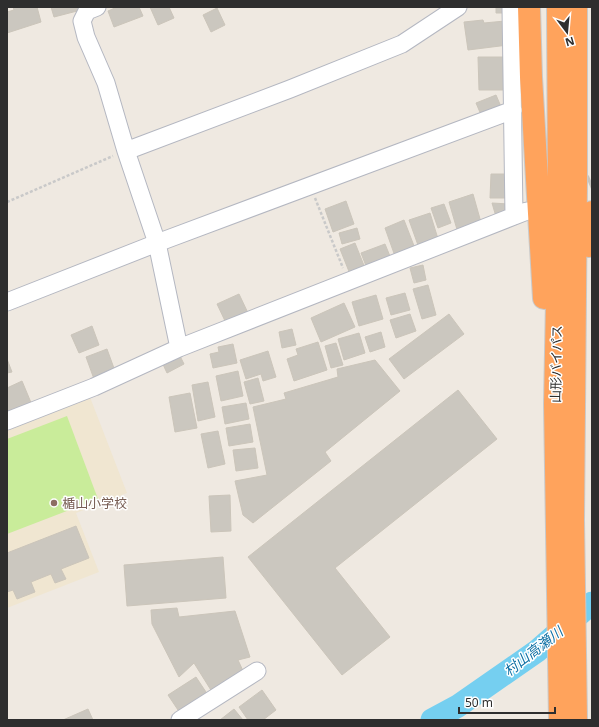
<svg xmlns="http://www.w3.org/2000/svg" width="599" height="727" font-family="'Noto Sans','Noto Sans JP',sans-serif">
<rect width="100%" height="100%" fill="#efe9e1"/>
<path fill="#f0e6d1" d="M88 392 127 493 76 513 99 572 7 608V424Z"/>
<path fill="#c9ec9a" d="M67 416 98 499 7 534V439Z"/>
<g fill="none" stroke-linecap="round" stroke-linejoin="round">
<path stroke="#75cff0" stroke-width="23" d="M432 720 458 706 537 651 592 603"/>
</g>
<path fill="#cbc7bf" stroke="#cbc5ba" d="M13 7H37L41 22 7 33V12L14 10Z
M51 7H80L81 10 54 17Z
M117 7H139L143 16 114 27 108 11Z
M150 7H169L174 18 158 25Z
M496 7H508V13H496Z
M217 8 225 25 211 32 203 15Z
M483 20 484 23 505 21 508 45 468 50 464 22Z
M478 57H504V90H479Z
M496 95 502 109 482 117 476 103Z
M491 174H508V198H490Z
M473 194 482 226 458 233 449 202Z
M346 201 354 224 333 232 325 209Z
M492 203 509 204V216L497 220Z
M444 204 451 223 438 228 431 208Z
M430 213 439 242 419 248 409 220Z
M404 220 416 251 396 259 385 228Z
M357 228 360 239 342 244 339 233Z
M355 243 365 268 350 274 340 249Z
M385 244 392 261 368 271 361 253Z
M423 265 426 280 414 283 410 268Z
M428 285 436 315 422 319 413 289Z
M405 293 410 310 391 315 386 298Z
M239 294 248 313 226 323 217 304Z
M376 295 383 319 359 326 352 302Z
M344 303 355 327 321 342 311 318Z
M410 314 416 331 396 338 390 320Z
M449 314 464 334 404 379 389 359Z
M92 326 99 345 79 353 71 335Z
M292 329 296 345 282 348 279 332Z
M381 332 385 347 370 352 365 337Z
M359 333 365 353 344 360 338 339Z
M318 342 327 370 294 381 287 359 298 355 296 349Z
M336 343 343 365 331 368 325 346Z
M233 344 237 363 213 368 210 354 219 352 218 347Z
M107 349 115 371 94 379 86 357Z
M268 351 276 377 263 381 261 374 246 379 240 360Z
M178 352 184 364 167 373 161 360Z
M7 359 12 372 7 373Z
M375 360 400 391 325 452 331 461 253 523 243 515 235 481 267 475 253 407 286 399 284 393 338 377 337 369Z
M238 371 243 396 221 401 216 376Z
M258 378 264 401 250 404 244 382Z
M22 381 32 405 7 416V388Z
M208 382 215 417 198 421 192 385Z
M458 390 497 439 335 568 390 637 342 675 248 557Z
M190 393 197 428 175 432 169 397Z
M246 403 249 419 225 424 222 407Z
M250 424 253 442 229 446 226 428Z
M218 431 225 464 208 468 201 434Z
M255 448 258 468 236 471 233 450Z
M230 495 231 531 211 532 209 496Z
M76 526 89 558 61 569 66 579 55 583 51 574 31 582 35 592 17 599 13 590 7 592V553Z
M223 557 226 598 127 606 124 565Z
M177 608 179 617 235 611 250 657 238 660 244 673 214 695 194 663 179 677 152 624 151 610Z
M196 677 208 695 180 713 168 695Z
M262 690 276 710 263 720H248L239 707Z
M88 709 93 720H63Z
M234 709 243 720H220Z"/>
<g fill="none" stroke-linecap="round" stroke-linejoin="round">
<path stroke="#c8c4bd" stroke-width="17" stroke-dasharray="17 8" stroke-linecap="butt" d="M566 194 592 183"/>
<g stroke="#b4b7c1" stroke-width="19">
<path id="minor" d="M97 7 87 11 82 21 86 37 106 83 126 151 157 243 179 348
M511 7 514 216
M126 151 290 89 402 44 458 7
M7 302 157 243 513 110
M7 421 94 387 179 348 527 211
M180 720 257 671"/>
</g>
<g stroke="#c9c9c9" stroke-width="24">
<path id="highway" d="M529 7 531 77 544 298
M558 7 559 198 555 404 560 720
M589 246 592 212
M576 720 573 520 576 182V7"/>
</g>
<path stroke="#c9c9c9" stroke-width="2.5" stroke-dasharray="3 2" stroke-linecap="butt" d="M315 198 343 268
M7 202 113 156"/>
<use href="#minor" stroke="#fff" stroke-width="17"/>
<use href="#highway" stroke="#ffa35c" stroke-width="22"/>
</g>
<circle fill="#8d6e63" stroke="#fff" stroke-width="1.5" cx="54" cy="503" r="4"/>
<g text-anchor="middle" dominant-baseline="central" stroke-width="3" stroke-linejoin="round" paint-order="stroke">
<g font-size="13" fill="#2e2e2e" stroke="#fff">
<text transform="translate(556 364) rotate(-89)">山形バイパス</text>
</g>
<g font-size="13" fill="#785e54" stroke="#fff" text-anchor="start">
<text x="62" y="503">楯山小学校</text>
</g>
<g font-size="14" font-style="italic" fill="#0d6fa3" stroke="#fff">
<text transform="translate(533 651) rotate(-38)">村山高瀬川</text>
</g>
</g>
<rect width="599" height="727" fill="none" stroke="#2e2e2e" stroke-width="16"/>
<g transform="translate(567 32) rotate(164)" stroke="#ffffff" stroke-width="3" paint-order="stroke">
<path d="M0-3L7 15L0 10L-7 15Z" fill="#2e2e2e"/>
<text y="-6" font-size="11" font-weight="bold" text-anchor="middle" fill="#2e2e2e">N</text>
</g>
<path d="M459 707v6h96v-6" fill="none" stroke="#2e2e2e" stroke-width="2"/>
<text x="465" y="707" font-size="12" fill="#2e2e2e" stroke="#ffffff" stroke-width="3" paint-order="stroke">50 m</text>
</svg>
